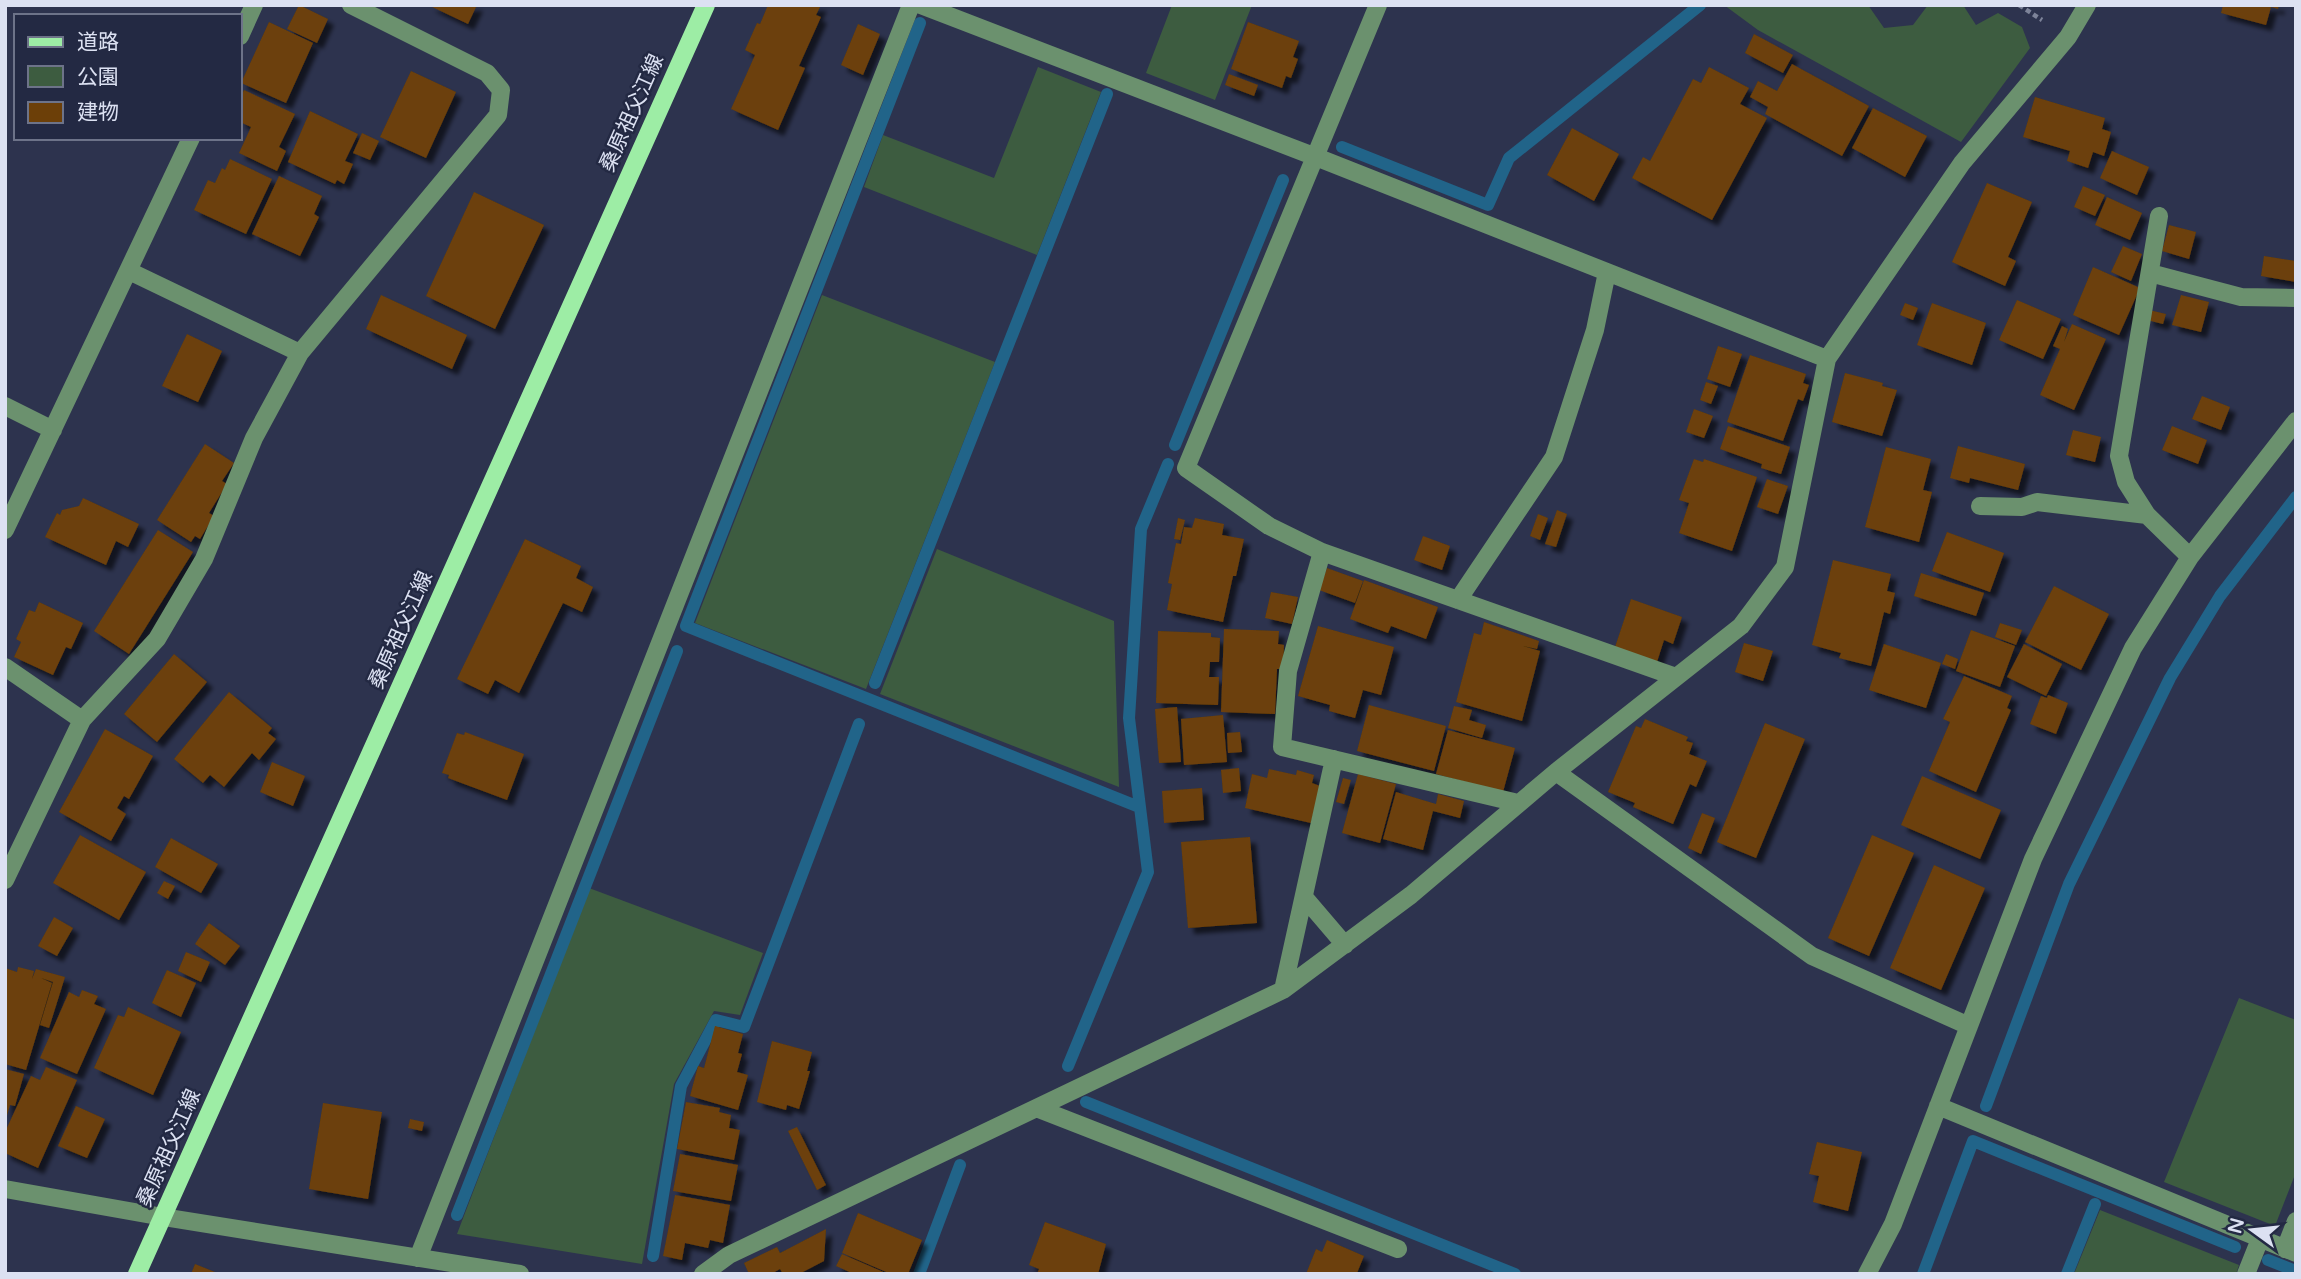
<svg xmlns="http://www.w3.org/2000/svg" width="2301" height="1279" font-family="'Varela Round','Noto Sans JP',sans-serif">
<defs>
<filter id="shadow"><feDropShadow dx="6" dy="6" stdDeviation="2" flood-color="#0009"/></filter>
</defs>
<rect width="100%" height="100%" fill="#2d334e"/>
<path fill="#3d5c40" d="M1172 5H1252L1215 100 1146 73Z
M1724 5H1868L1884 28 1913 25 1928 5H1963L1976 25 1998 13 2022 27 2030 48 1961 142 1758 30Z
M1038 67 1101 92 1037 255 864 187 883 135 994 178Z
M822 295 995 362 866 689 695 623Z
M937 549 1114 621 1119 787 880 694Z
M589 888 763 953 740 1015 714 1011 674 1084 642 1264 457 1234Z
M2239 998 2296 1020V1172L2275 1226 2164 1182Z
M2100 1210 2239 1265 2236 1274H2074Z"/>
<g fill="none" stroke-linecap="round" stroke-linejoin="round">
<path stroke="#216489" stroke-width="12" d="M920 23 686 626 1139 807
M1342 147 1488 205 1509 158 1700 5
M1175 445 1283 180
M875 683 1107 94
M1068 1066 1148 872 1129 718 1141 529 1168 464
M1086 1102 1515 1274
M1986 1106 2069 884 2170 678 2220 596 2296 497
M457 1215 677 651
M653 1256 681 1086 716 1020 744 1027 859 724
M2268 1260 2296 1271
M919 1274 960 1165
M1923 1274 1973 1141 2235 1247
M2067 1274 2095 1204"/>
</g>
<path fill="#6c3f08" filter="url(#shadow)" d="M299 5 328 19 317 43 287 29Z
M428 5H477L468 24Z
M768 5H821L816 15 821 17 799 66 805 68 778 130 731 109 755 55 745 50 757 23 760 24Z
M2223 5H2279L2278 9 2271 7 2266 25 2221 13Z
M269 22 313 43 286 103 241 83Z
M1248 22 1299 41 1293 57 1298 59 1291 78 1286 76 1282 88 1231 69Z
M858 24 880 34 863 75 841 65Z
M1754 34 1793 55 1783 73 1745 53Z
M1792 64 1869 106 1842 156 1765 114 1768 107 1750 97 1758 81 1777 91Z
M1709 67 1749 88 1740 104 1767 118 1712 220 1632 178 1643 157 1650 161 1693 79 1701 83Z
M411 71 456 92 426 158 380 137Z
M1229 74 1258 85 1254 96 1225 85Z
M244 90 295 114 279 147 286 151 277 171 239 153 251 127 240 122V98Z
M2035 97 2105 118 2102 129 2111 132 2104 156 2093 152 2088 168 2067 161 2070 151 2023 137Z
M1873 108 1927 136 1905 177 1852 148Z
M310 111 358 134 345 161 353 164 344 184 337 180 335 184 288 162Z
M1572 128 1619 154 1594 201 1547 175Z
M362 133 379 141 370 160 353 153Z
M2112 151 2149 167 2137 195 2100 178Z
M230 159 272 179 246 234 194 210 208 180 215 183 222 168 225 170Z
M279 176 322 196 314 214 319 217 300 256 252 234Z
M1987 183 2032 202 2008 257 2016 261 2005 286 1952 262Z
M2083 186 2105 195 2095 216 2074 207Z
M474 192 544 225 495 329 426 296Z
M2107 197 2142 213 2130 240 2095 225Z
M2169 225 2196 232 2189 259 2162 251Z
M2123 246 2142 254 2131 281 2111 272Z
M2264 256 2296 261V282L2261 276Z
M2093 267 2140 288 2119 335 2073 315Z
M381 295 467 335 452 369 366 329Z
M2181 295 2209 302 2201 332 2172 325Z
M2017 300 2061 319 2043 359 1999 340Z
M1905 303 1918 308 1913 320 1900 315Z
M1932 303 1986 323 1972 365 1917 345Z
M2149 310 2166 314 2163 324 2147 320Z
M2072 324 2106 339 2074 410 2040 395 2060 349 2053 346 2062 326 2068 329 2064 342Z
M187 334 222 351 198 402 162 386Z
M1718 346 1742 354 1730 387 1707 379Z
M1750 355 1806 374 1803 383 1809 385 1803 401 1798 399 1783 441 1727 422Z
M1845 373 1883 383 1882 386 1897 390 1882 436 1832 422Z
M1706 382 1718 386 1711 404 1700 400Z
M2202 396 2230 407 2221 430 2192 419Z
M1694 409 1713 416 1704 438 1686 432Z
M1728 426 1790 447 1781 474 1761 468 1762 464 1720 449Z
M2172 426 2207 440 2198 464 2162 450Z
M2073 430 2101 437 2095 462 2066 455Z
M205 444 234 463 222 481 227 484 209 513 214 516 200 539 195 536 191 542 157 520Z
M1958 446 2025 464 2018 490 1970 478 1969 483 1950 478Z
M1886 447 1931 459 1923 490 1932 492 1919 542 1865 527Z
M1694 459 1703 462 1704 459 1757 477 1732 551 1679 533 1689 503 1679 500Z
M1767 479 1788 486 1778 514 1757 507Z
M83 498 139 524 128 547 116 541 106 565 45 537 57 513 60 515 62 510 79 506Z
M1557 510 1567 514 1556 547 1545 544Z
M1538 514 1548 518 1540 540 1530 536Z
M1178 518 1185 520 1180 540 1174 539Z
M1195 518 1224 524 1222 535 1244 539 1236 576H1233L1223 622 1167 610 1172 584 1168 583 1176 543 1181 544 1184 527 1192 528Z
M158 530 193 552 129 654 94 631Z
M1947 532 2004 553 1990 592 1932 571Z
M1423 536 1450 546 1442 570 1414 560Z
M525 539 581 566 576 578 593 587 582 612 563 603 519 693 495 680 488 694 457 679Z
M1833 560 1891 574 1887 591 1895 593 1890 614 1884 612 1871 666 1839 658 1841 653 1812 645Z
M1327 568 1363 581 1355 603 1319 590Z
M1921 573 1984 593 1976 616 1914 596Z
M1364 580 1438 607 1426 639 1391 626 1388 633 1350 619Z
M2054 586 2109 614 2081 670 2025 642Z
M1271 592 1298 597 1292 624 1265 618Z
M1631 599 1682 617 1673 644 1664 640 1657 662 1615 647Z
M39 602 83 623 71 649 66 647 53 675 14 657 21 642 16 639 29 610 35 612Z
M1484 622 1539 641 1537 649 1523 646 1540 651 1522 721 1456 702 1474 633 1481 635Z
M2000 623 2022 630 2016 645 1995 637Z
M1318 626 1394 647 1381 695 1363 690 1355 718 1329 711 1330 705 1298 696Z
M1224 629 1279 631 1278 644 1284 645 1283 669H1277L1275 714 1221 712Z
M1971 630 2015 646 2000 687 1956 671Z
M1158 631 1211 633V637L1220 638 1219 662H1210L1209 677H1219L1218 705 1156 703Z
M1744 643 1773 651 1763 681 1735 672Z
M1884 644 1941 663 1926 708 1869 690Z
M2024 644 2062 664 2046 696 2007 677Z
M174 654 207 682 157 742 124 714Z
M1946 654 1958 659 1955 669 1942 664Z
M1964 676 2012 696 2007 708 2011 710 1976 792 1929 771 1950 722 1943 719Z
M229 692 272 728 268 733 276 739 259 760 252 753 224 787 210 775 203 783 174 759Z
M2048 695 2068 703 2056 734 2030 724 2041 696 2047 698Z
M1369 705 1446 726 1434 771 1357 751Z
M1454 706 1472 710 1469 720 1486 725 1482 738 1448 728Z
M1177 707 1181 762 1159 763 1155 709Z
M1223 715 1227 762 1184 765 1181 719Z
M1645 719 1688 737 1686 741 1693 743 1689 754 1707 761 1696 787 1690 784 1673 824 1633 807 1635 803 1608 792 1636 726 1641 728Z
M1765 723 1805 739 1756 858 1717 842Z
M105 729 153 756 129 799 124 796 117 808 126 814 111 841 59 812Z
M1448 730 1515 748 1503 792 1436 774Z
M465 732 524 754 507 800 448 778 449 775 442 773 457 733 464 735Z
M1240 732 1242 752 1228 753 1227 733Z
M272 762 305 776 293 806 260 792Z
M1239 768 1241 791 1223 793 1221 770Z
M1269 769 1296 775 1297 770 1314 775 1312 783 1320 786 1311 823 1245 808 1252 774 1267 778Z
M1358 774 1396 784 1380 843 1342 833Z
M1922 776 2001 810 1980 859 1901 825Z
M1343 778 1351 780 1344 804 1336 802Z
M1202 788 1204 820 1164 823 1162 791Z
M1396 792 1436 804 1438 794 1464 801 1460 818 1433 811 1423 850 1383 839Z
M1702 813 1715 818 1701 854 1688 848Z
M80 835 146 872 119 920 53 883Z
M1872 835 1914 853 1869 956 1828 938Z
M1250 837 1257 923 1188 928 1181 842Z
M171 838 218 864 201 893 155 867Z
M1934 865 1985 888 1941 990 1890 968Z
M164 881 175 886 168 899 157 893Z
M54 917 73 928 57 956 38 946Z
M209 923 240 946 225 965 195 944Z
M186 952 210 962 201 982 178 971Z
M18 967 34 971 32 979 36 969 65 977 49 1028 40 1025 53 982 41 978 52 983 26 1070 5 1064V968L17 972Z
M167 970 196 983 181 1017 152 1003Z
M82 990 98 996 94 1004 106 1009 77 1074 40 1058 69 992 79 997Z
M128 1007 181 1032 153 1095 94 1068 118 1015 124 1017Z
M715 1026 743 1034 738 1053 742 1054 737 1072 748 1075 738 1110 690 1096 698 1066 704 1068Z
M772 1041 812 1052 807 1071H810L799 1109 787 1105 786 1110 757 1102Z
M46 1067 77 1080 38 1168 5 1153V1132L31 1076 40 1080Z
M5 1069 24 1074 15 1106 10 1105 6 1119Z
M686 1102 720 1108 719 1112 731 1115 729 1128 740 1130 734 1160 677 1149Z
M323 1103 382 1112 368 1199 309 1189Z
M76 1106 105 1119 87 1158 58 1146Z
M410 1119 424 1122 422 1131 408 1128Z
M797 1127 826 1185 817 1190 788 1131Z
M1817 1142 1862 1152 1848 1211 1813 1202 1819 1176 1809 1174Z
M680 1154 738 1165 731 1201 673 1191Z
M675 1195 730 1205 723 1243 710 1240 708 1248 685 1243 682 1260 663 1256Z
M858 1213 922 1240 908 1274H891L842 1253Z
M1045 1222 1106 1244 1098 1274H1037L1039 1269 1029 1265Z
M826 1229 824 1261 799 1274H783L780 1269 771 1274H749L744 1263 777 1247 780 1253Z
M1327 1240 1364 1256 1357 1273 1306 1274 1316 1249 1322 1252Z
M842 1254 888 1274H854L836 1266Z
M195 1264 220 1274H191Z"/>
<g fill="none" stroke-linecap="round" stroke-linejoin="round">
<path stroke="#7d8399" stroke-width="4.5" stroke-dasharray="5 3.5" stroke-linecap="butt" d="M2019 5 2042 20"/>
<path stroke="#6b916e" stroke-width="18" d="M921 5 1316 157 1827 359
M1378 5 1186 468 1269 526 1322 552 1676 677
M240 36 254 5
M2159 216 2119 456 2126 482 2147 515 2190 557
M129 271 300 353
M2150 273 2241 297 2296 298
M5 406 53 430
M1980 506 2022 507 2037 502 2147 515
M5 530 191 138
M1322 552 1288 671 1282 747 1518 803
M1458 600 1554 457 1595 330 1607 272
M5 667 82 720 5 880
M82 720 157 639 204 559 254 438 300 353 498 115 501 90 487 73 351 5
M1556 772 1812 956 1969 1026
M1304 897 1345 945
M1283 990 1334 759
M1938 1106 2296 1253
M1039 1109 1398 1249
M5 1189 163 1217 520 1274
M2285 1249 2296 1221
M418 1258 911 5
M703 1274 729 1255 1283 990 1411 895 1556 772 1741 626 1785 567 1827 359 1962 163 2068 37 2087 5
M1867 1274 1893 1224 2033 859 2133 648 2190 557 2296 421
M2246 1274 2260 1239"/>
<path stroke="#9deda5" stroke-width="18" d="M137 1274 706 5"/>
</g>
<g text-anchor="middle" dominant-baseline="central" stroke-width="5" stroke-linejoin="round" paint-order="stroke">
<g font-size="21" fill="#dce1f2" stroke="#232943">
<text transform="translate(632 113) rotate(-66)">桑原祖父江線</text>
<text transform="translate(401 630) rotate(-66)">桑原祖父江線</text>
<text transform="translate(169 1148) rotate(-66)">桑原祖父江線</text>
</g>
</g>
<rect width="2301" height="1279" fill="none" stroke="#dce1f2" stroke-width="14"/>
<rect x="14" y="14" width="228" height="126" fill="#232943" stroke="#6d7389" stroke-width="2"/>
<rect x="28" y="37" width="35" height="10" fill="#9deda5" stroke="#6d7389" stroke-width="2"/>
<text x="77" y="49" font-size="21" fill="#dce1f2">道路</text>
<rect x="28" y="66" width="35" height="21" fill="#3d5c40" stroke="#6d7389" stroke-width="2"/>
<text x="77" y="84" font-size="21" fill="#dce1f2">公園</text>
<rect x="28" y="102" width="35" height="21" fill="#6c3f08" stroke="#6d7389" stroke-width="2"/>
<text x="77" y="119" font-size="21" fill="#dce1f2">建物</text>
<g transform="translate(2252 1230) rotate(285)" stroke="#232943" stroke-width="5" paint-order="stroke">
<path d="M0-5L12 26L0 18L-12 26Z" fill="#dce1f2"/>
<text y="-10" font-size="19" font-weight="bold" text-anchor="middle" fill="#dce1f2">N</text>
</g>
</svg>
